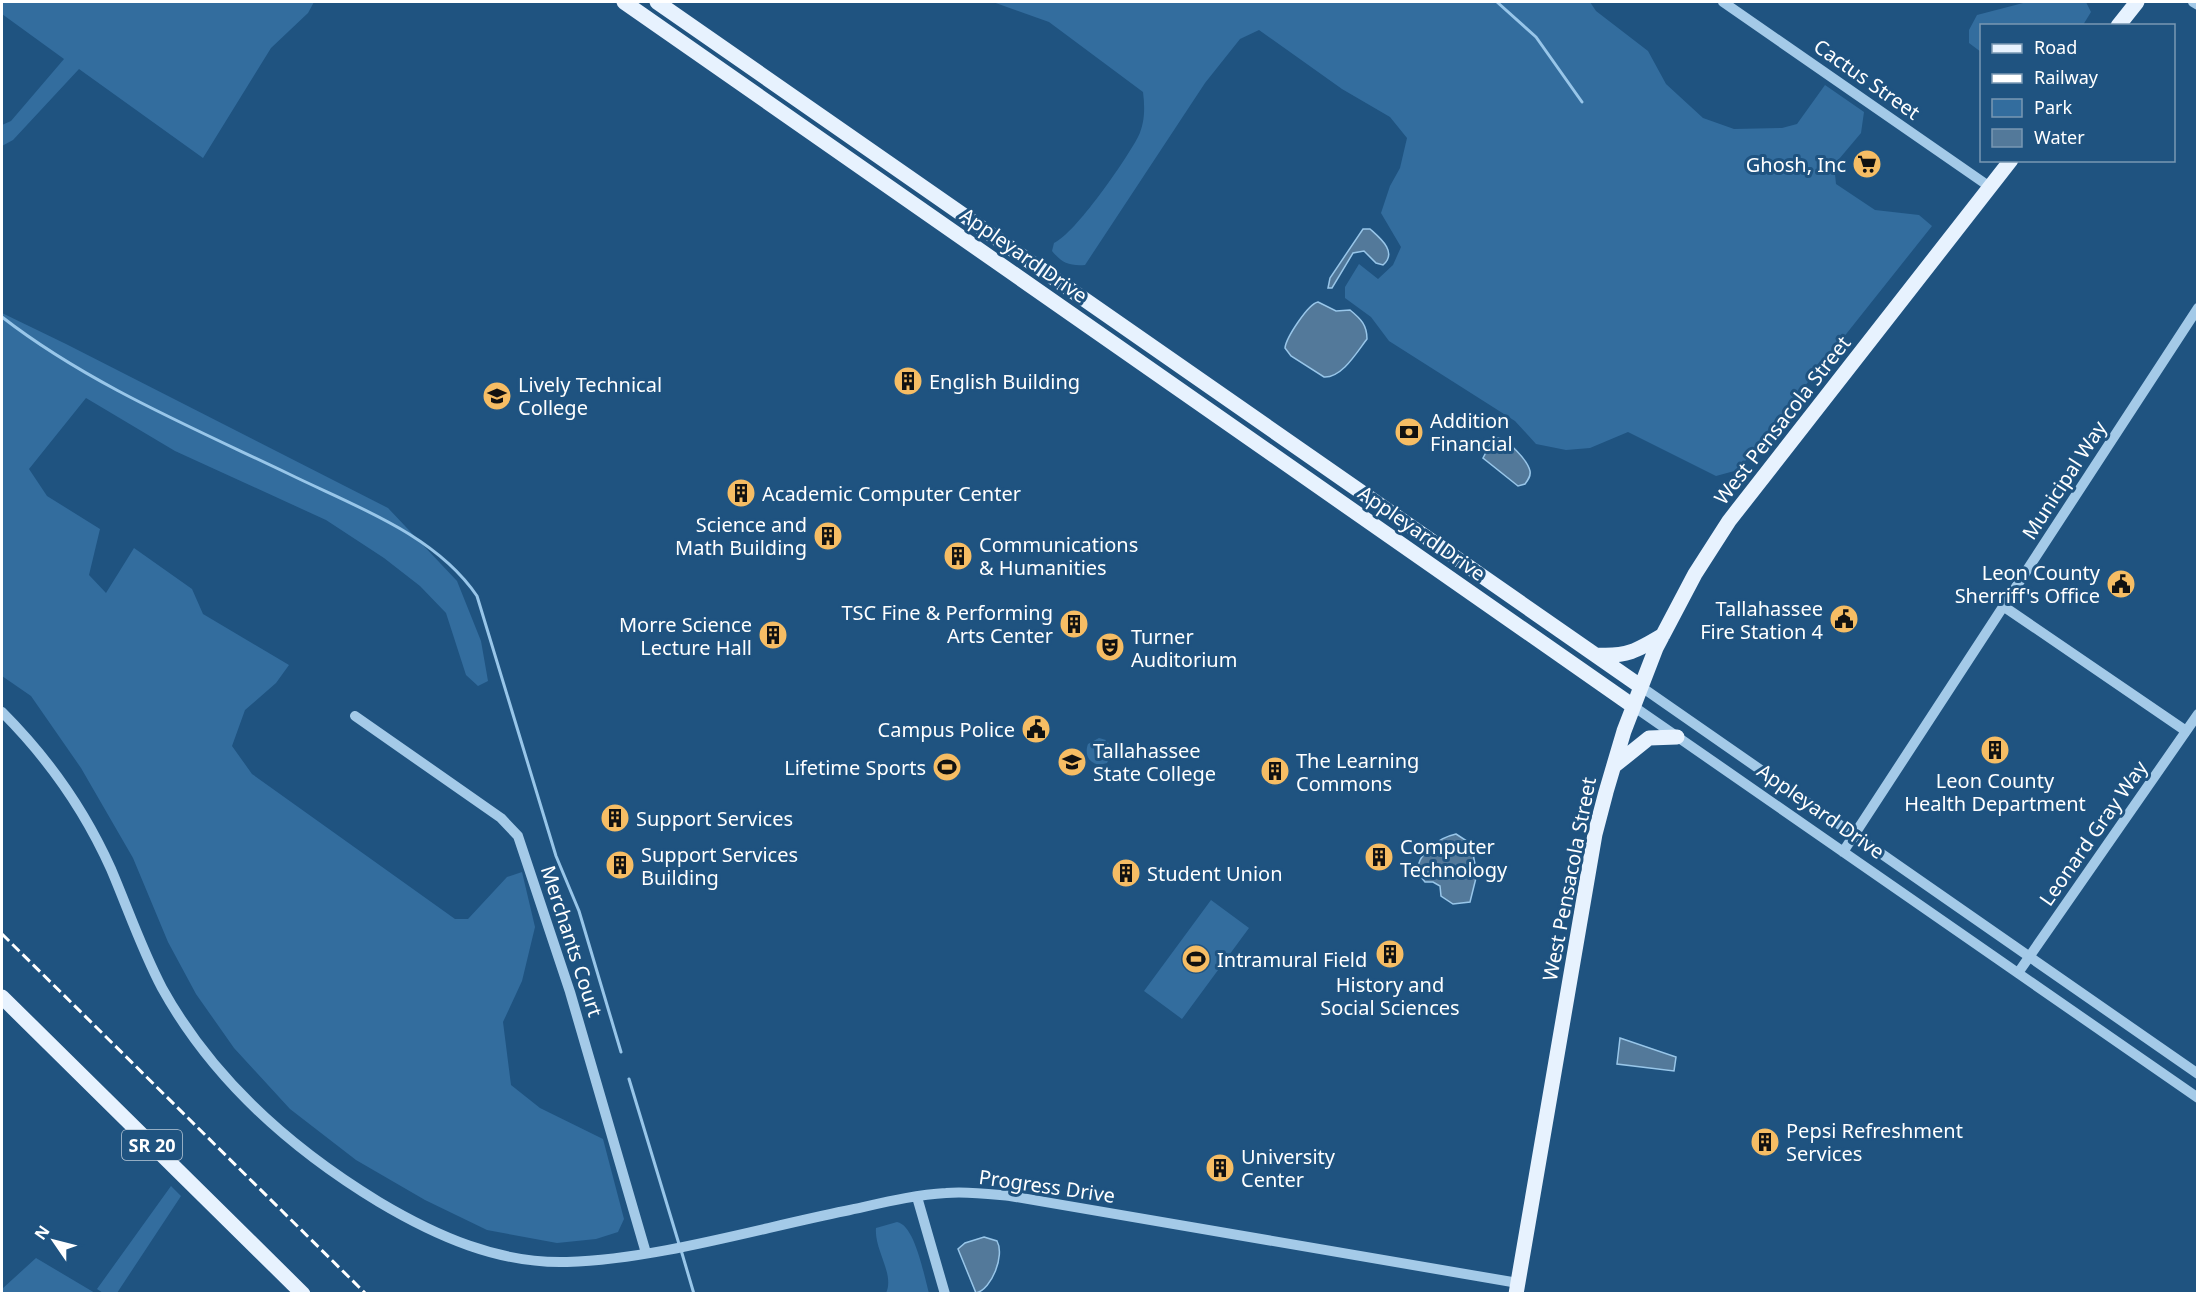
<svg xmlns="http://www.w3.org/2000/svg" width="2199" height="1295" font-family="'Noto Sans',sans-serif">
<rect width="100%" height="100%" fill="#1f5380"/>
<path fill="#336d9e" d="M2 2H314L308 13 271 48 203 158 79 69 13 140 2 146V125L11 121 64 59 2 14Z
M993 2H1590L1596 11 1648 51 1666 84 1703 118 1734 129 1782 128 1797 124 1825 85 1864 112 1861 133 1834 165 1836 184 1875 210 1919 215 1932 226 1738 470 1716 476 1628 432 1590 448 1566 450 1536 444 1515 421 1389 341 1371 317 1345 298V287L1359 264 1378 279 1393 265 1401 247 1381 213 1390 186 1400 168 1407 138 1390 117 1342 89 1259 30 1240 39 1205 83 1085 265C1069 266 1062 263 1052 251L1054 243C1075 234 1126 160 1138 137 1145 123 1145 107 1143 92L1049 22Z
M2027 2H2086L2091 12 2083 25 1982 26 1981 52 1969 43V30L1977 15Z
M2 313 66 344 388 508 457 581 481 641 488 681 478 686 466 675 446 613 420 586 384 558 326 520 175 451 86 398 29 469 47 496 100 529 89 575 106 593 134 548 192 589 203 614 289 665 276 683 245 710 232 746 252 774 455 919H468L507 877 522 872 535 927 522 981 503 1022 511 1085 540 1108 603 1139 624 1219 618 1232 596 1239 557 1243 487 1230 425 1200 356 1160 290 1109 234 1048 196 994 168 942 133 858 81 768 31 696 2 676Z
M1099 738 1106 740 1102 746 1094 748 1095 757 1104 756V748L1108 742 1112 752 1107 763C1093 768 1083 758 1088 744Z
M1211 900 1249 928 1182 1019 1144 991Z
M171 1186 181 1196 117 1293H103L97 1289Z
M897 1222C915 1225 924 1276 929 1293H886C895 1274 874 1250 876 1228Z
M36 1258 95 1293H2V1289Z"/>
<path fill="#53799a" stroke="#98c6e9" stroke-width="1.5" d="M1363 229H1370C1380 238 1398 252 1383 265L1376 263 1364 251 1353 253 1332 288H1328L1330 278Z
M1318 302 1336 311 1350 310C1361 319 1367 325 1367 339 1357 352 1342 378 1324 377L1291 356 1285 348C1286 338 1308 304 1318 302Z
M1497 438C1507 438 1528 461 1530 471 1531 476 1528 480 1525 484L1518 486 1483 458 1492 441Z
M1456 834 1476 847 1473 854 1477 874 1470 902 1453 904 1441 896 1440 886 1433 882H1425L1417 872C1418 853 1438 838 1456 834Z
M1620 1038 1676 1057 1674 1071 1617 1064Z
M984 1237 997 1241C1005 1255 992 1289 976 1293L958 1249 965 1243Z"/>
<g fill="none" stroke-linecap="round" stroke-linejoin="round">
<path stroke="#98c6e9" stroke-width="3" d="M1497 2 1536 37 1582 102
M2 317C87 383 191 427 289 474 354 506 435 534 477 596L556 856 579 911 621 1052
M629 1079 679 1244
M681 1250 694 1294"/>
<path stroke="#a4cae8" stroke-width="10" d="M1723 2 1990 187
M2193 2 2198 5
M2003 606 2186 731
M1640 686 2198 1074
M1633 706 2198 1098
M2 712C47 757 85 811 111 869 128 909 142 950 162 988 213 1080 290 1148 379 1202 436 1236 499 1264 567 1262 657 1259 756 1229 845 1211 878 1204 912 1195 946 1193 967 1191 989 1194 1010 1196L1518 1283
M355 716 501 818 518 836 570 992 646 1253
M1843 852 2198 308
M2018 973 2198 714
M917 1197 945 1294"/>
<path stroke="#e7f2fe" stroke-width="15" d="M624 2 1633 706
M657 2 1640 686
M2118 26 2137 2
M1597 655C1627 657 1638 650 1663 635
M1614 766 1649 738 1677 737
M2 997 303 1294
M1516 1294 1595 834 1606 792 1624 731 1656 648 1695 574 1729 521 2011 160"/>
<path stroke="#fff" stroke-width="3" stroke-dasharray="10 4.5" stroke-linecap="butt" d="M2 934 366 1294"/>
</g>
<defs>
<g id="supermarket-disc" transform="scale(1.5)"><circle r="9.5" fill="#f6bd64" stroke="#1f5380"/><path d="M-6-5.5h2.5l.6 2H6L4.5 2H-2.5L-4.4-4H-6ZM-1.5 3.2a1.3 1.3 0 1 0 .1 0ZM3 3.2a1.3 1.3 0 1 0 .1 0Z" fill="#111"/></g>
<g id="building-disc" transform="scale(1.5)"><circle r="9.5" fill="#f6bd64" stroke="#1f5380"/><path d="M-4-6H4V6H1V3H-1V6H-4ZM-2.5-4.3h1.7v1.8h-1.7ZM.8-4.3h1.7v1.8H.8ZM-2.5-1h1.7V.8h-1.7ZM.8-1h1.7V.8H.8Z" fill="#111"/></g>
<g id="university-disc" transform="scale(1.5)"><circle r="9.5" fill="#f6bd64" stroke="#1f5380"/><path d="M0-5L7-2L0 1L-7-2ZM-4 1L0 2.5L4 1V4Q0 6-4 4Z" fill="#111"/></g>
<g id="bank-disc" transform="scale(1.5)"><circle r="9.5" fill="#f6bd64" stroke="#1f5380"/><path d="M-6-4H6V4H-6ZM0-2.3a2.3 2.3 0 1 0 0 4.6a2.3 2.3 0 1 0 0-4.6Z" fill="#111"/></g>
<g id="civic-disc" transform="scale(1.5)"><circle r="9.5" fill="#f6bd64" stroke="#1f5380"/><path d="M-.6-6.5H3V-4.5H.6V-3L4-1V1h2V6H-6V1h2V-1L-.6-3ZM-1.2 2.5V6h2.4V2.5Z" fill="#111"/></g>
<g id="theatre-disc" transform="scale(1.5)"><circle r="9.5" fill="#f6bd64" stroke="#1f5380"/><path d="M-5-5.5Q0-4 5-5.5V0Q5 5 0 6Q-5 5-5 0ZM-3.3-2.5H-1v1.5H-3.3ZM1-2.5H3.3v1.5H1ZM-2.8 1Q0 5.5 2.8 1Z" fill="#111"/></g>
<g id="stadium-disc" transform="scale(1.5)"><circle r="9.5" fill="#f6bd64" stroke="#1f5380"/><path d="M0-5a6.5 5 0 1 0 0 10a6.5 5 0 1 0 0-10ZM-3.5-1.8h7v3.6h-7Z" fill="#111"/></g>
</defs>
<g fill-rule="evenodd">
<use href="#supermarket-disc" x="1867" y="164"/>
<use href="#building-disc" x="908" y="381"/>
<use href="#university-disc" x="497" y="396"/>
<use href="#bank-disc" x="1409" y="432"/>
<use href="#building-disc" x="741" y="493"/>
<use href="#building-disc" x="828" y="536"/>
<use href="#building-disc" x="958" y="556"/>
<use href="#civic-disc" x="2121" y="584"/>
<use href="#civic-disc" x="1844" y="619"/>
<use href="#building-disc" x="1074" y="624"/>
<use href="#building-disc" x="773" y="635"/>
<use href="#theatre-disc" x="1110" y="647"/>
<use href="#civic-disc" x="1036" y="729"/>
<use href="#building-disc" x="1995" y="750"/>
<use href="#university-disc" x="1072" y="762"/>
<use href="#stadium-disc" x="947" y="767"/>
<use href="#building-disc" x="1275" y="771"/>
<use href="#building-disc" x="615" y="818"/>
<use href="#building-disc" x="1379" y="857"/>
<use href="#building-disc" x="620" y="865"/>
<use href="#building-disc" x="1126" y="873"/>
<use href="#building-disc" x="1390" y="954"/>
<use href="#stadium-disc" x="1196" y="959"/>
<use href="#building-disc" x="1765" y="1142"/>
<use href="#building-disc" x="1220" y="1168"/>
</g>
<g text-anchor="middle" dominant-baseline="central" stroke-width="6" stroke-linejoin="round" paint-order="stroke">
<rect fill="#1f5380" stroke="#bccbd9" stroke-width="1.5" x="122" y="1130" width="60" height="30" rx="4.5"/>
<g font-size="18" font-weight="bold" fill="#fff">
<text x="152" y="1145">SR 20</text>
</g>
<g font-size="20" fill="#fff" stroke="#1f5380">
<text transform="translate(1867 79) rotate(35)">Cactus Street</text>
<text transform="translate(1024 255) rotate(35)">Appleyard Drive</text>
<text transform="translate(1782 420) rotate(-52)">West Pensacola Street</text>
<text transform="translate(2064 480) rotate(-57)">Municipal Way</text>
<text transform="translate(1422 533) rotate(35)">Appleyard Drive</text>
<text transform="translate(1821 811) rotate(35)">Appleyard Drive</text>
<text transform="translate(2093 833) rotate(-55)">Leonard Gray Way</text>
<text transform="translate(1569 879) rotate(-79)">West Pensacola Street</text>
<text transform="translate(572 941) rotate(72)">Merchants Court</text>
<text transform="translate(1047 1186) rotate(8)">Progress Drive</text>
</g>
<g font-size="20" fill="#fff" stroke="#1f5380" text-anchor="start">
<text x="1846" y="164" text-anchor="end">Ghosh, Inc</text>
<text x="929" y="381">English Building</text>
<text x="518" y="384">Lively Technical<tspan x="518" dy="23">College</tspan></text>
<text x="1430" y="420">Addition<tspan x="1430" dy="23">Financial</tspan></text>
<text x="762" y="493">Academic Computer Center</text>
<text x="807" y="524" text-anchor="end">Science and<tspan x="807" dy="23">Math Building</tspan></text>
<text x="979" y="544">Communications<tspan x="979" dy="23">&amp; Humanities</tspan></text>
<text x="2100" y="572" text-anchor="end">Leon County<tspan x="2100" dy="23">Sherriff's Office</tspan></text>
<text x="1823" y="608" text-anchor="end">Tallahassee<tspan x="1823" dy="23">Fire Station 4</tspan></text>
<text x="1053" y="612" text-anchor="end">TSC Fine &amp; Performing<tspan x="1053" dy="23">Arts Center</tspan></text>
<text x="752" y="624" text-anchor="end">Morre Science<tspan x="752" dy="23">Lecture Hall</tspan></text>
<text x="1131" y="636">Turner<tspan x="1131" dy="23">Auditorium</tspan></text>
<text x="1015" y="729" text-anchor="end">Campus Police</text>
<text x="1093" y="750">Tallahassee<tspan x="1093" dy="23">State College</tspan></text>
<text x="1296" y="760">The Learning<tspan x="1296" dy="23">Commons</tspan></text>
<text x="926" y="767" text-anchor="end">Lifetime Sports</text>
<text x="1995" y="780" text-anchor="middle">Leon County<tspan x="1995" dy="23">Health Department</tspan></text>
<text x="636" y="818">Support Services</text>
<text x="1400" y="846">Computer<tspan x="1400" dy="23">Technology</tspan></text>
<text x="641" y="854">Support Services<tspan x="641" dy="23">Building</tspan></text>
<text x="1147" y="873">Student Union</text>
<text x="1217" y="959">Intramural Field</text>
<text x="1390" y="984" text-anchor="middle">History and<tspan x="1390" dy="23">Social Sciences</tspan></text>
<text x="1786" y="1130">Pepsi Refreshment<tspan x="1786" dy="23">Services</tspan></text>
<text x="1241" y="1156">University<tspan x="1241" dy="23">Center</tspan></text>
</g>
</g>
<rect width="2199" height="1295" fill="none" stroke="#ffffff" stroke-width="6"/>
<rect x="1980" y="24" width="195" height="138" fill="#1f5380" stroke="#7998b3" stroke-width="1.5"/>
<rect x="1992" y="44" width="30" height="9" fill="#e7f2fe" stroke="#7998b3" stroke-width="1.5"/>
<text x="2034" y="54" font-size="18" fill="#ffffff">Road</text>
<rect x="1992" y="74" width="30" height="9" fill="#ffffff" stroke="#7998b3" stroke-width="1.5"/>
<text x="2034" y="84" font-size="18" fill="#ffffff">Railway</text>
<rect x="1992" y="99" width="30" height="18" fill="#336d9e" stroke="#7998b3" stroke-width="1.5"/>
<text x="2034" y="114" font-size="18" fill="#ffffff">Park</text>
<rect x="1992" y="129" width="30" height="18" fill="#53799a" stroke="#7998b3" stroke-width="1.5"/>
<text x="2034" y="144" font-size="18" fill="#ffffff">Water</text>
<g transform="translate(54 1241) rotate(305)" stroke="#1f5380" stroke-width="4.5" paint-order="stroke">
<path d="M0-4.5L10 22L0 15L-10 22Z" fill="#ffffff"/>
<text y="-9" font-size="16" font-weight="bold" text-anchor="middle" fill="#ffffff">N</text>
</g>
</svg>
